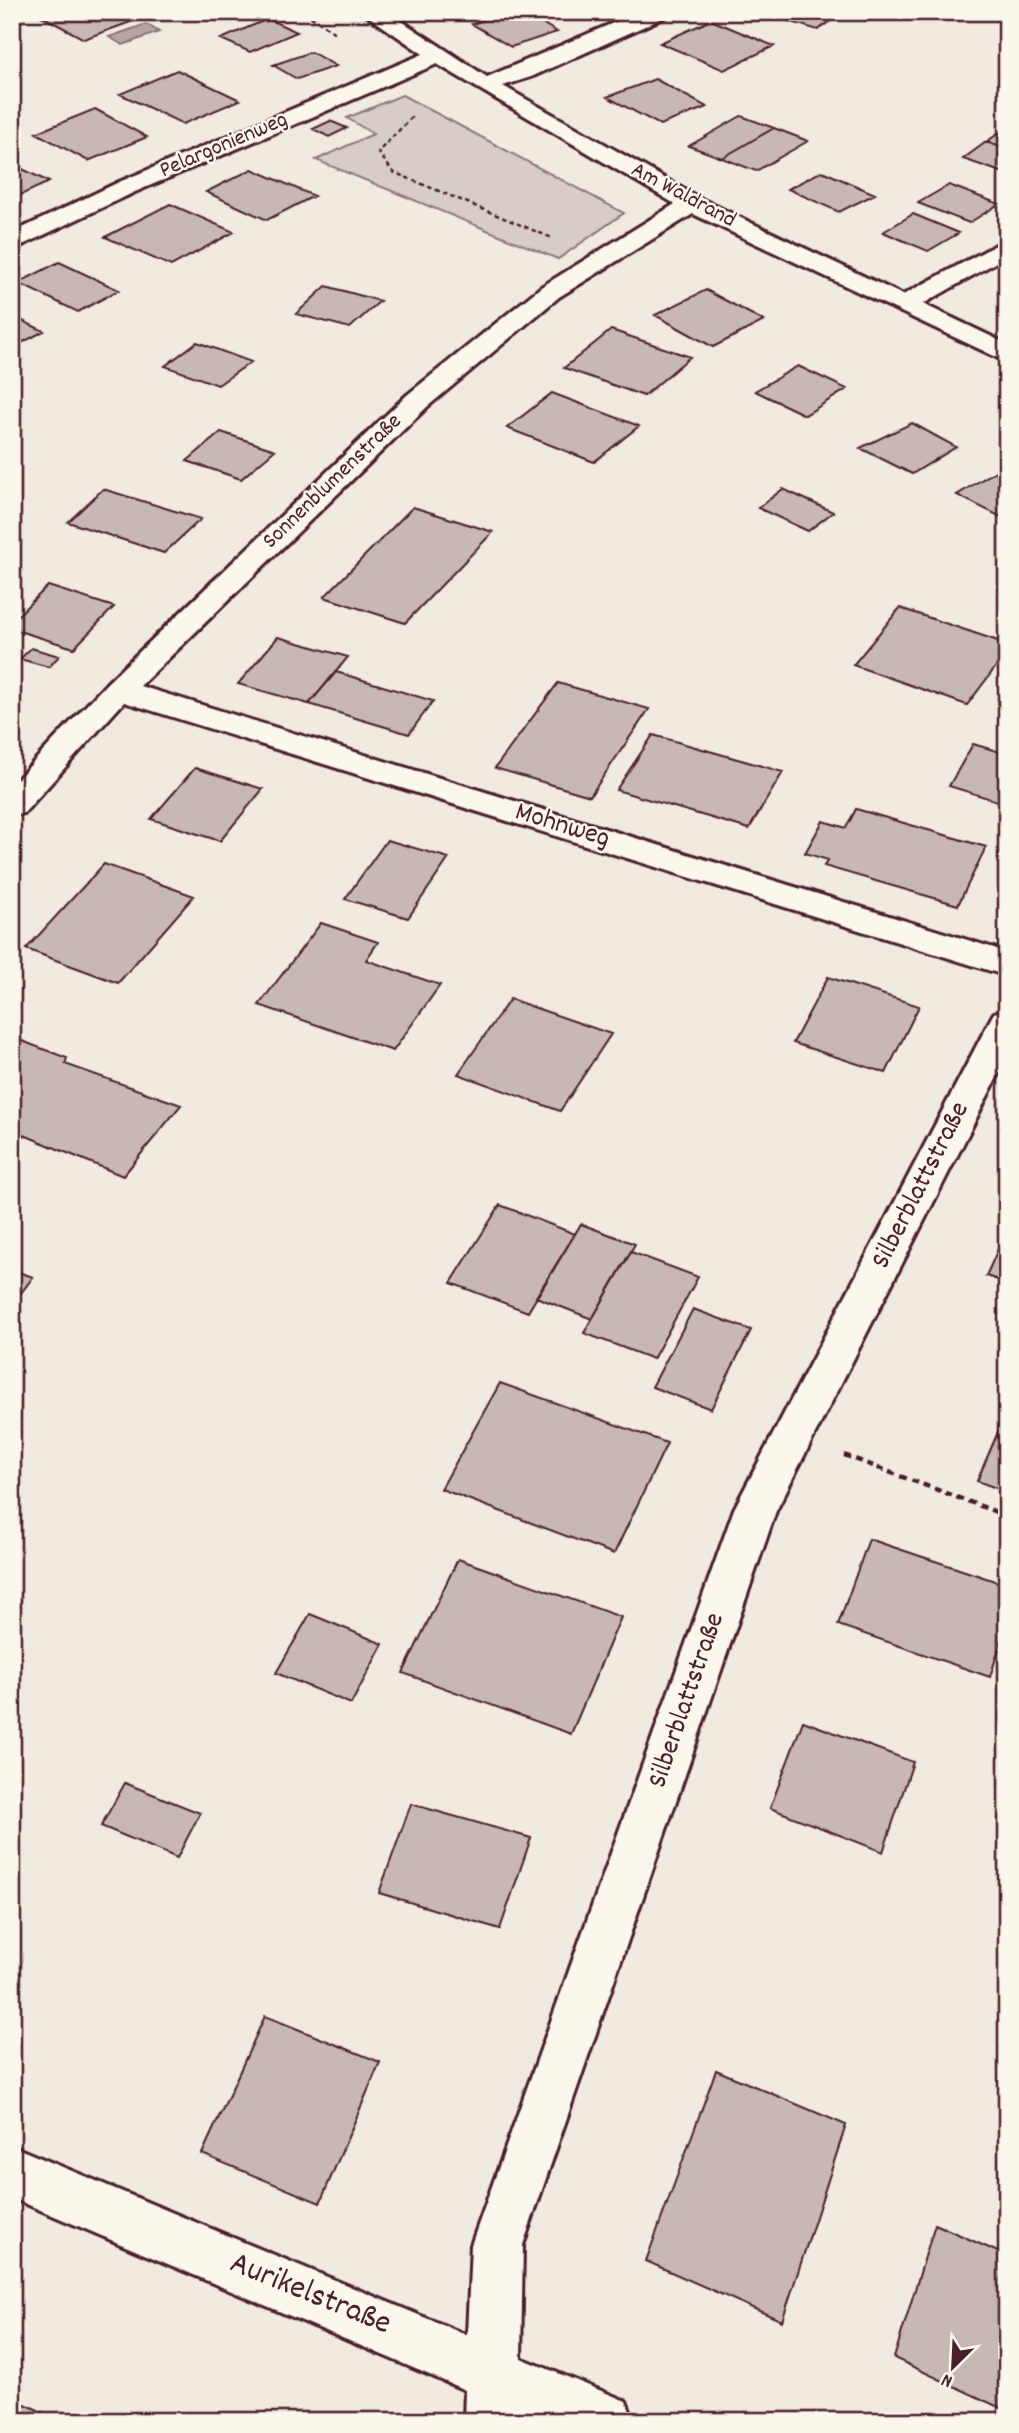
<svg xmlns="http://www.w3.org/2000/svg" width="1019" height="2433" font-family="Dekko,sans-serif">
<rect width="100%" height="100%" fill="#f0eae0"/>
<filter id="ink" filterUnits="userSpaceOnUse"><feTurbulence type="fractalNoise" baseFrequency=".0143" numOctaves="2"/><feDisplacementMap in="SourceGraphic" scale="14" xChannelSelector="R" yChannelSelector="G"/><feConvolveMatrix kernelMatrix="1 2 1 2 8 2 1 2 1" color-interpolation-filters="sRGB"/></filter>
<g filter="url(#ink)">
<path fill="#d8ccc6" stroke="#917678" stroke-width="2" d="M402 95 624 213 558 259 316 160 373 134 347 118Z"/>
<path fill="#b8a4a2" stroke="#8c6f72" stroke-width="2" d="M146 24 159 32 123 45 109 37Z"/>
<path fill="#c8b8b3" stroke="#4a1f2b" stroke-width="2" d="M34 12H121L136 20 84 39Z
M509 12H523L557 32 511 47 472 24Z
M758 12H843L818 30Z
M268 19 297 32 250 52 221 39Z
M711 20 774 46 724 70 660 43Z
M311 52 336 66 297 79 273 65Z
M177 70 240 100 183 124 120 94Z
M655 79 707 107 660 125 607 97Z
M95 109 147 137 88 161 36 133Z
M741 116 774 128 722 158 689 146Z
M330 121 347 128 329 137 313 129Z
M774 128 808 141 756 171 722 158Z
M1007 128V149L986 142Z
M986 142 1007 149V174L963 159Z
M12 164 49 182 12 199Z
M252 169 314 196 267 220 206 192Z
M822 171 875 194 839 212 788 189Z
M949 185 999 204 969 223 918 203Z
M170 204 234 232 171 266 105 237Z
M913 214 959 233 928 251 883 232Z
M59 262 119 290 78 312 18 283Z
M326 286 380 301 350 328 296 314Z
M706 290 764 321 713 347 655 315Z
M12 316 44 331 12 348Z
M611 330 690 357 644 396 564 368Z
M197 342 251 362 218 385 165 366Z
M798 366 847 389 805 415 755 391Z
M552 393 639 426 594 462 507 428Z
M912 423 956 447 912 474 860 448Z
M221 432 275 450 241 479 187 461Z
M1007 464V520L957 495Z
M103 489 201 519 164 553 68 522Z
M783 489 833 512 808 531 758 508Z
M413 507 493 532 405 623 324 597Z
M48 586 114 607 74 648 12 629V621Z
M900 608 1007 644V652L967 705 853 665Z
M278 637 348 657 309 704 238 684Z
M31 648 59 656 49 667 20 659Z
M336 672 433 701 409 734 309 704Z
M558 683 649 709 590 796 495 768Z
M653 735 783 772 749 829 616 790Z
M973 744 1007 754V804L949 786Z
M195 768 263 789 220 841 151 819Z
M856 809 986 847 958 905 824 866 828 860 805 853 823 821 846 828Z
M387 840 449 858 408 918 345 899Z
M104 864 194 896 118 983 26 949Z
M321 923 378 942 366 960 440 985 393 1051 259 1005Z
M828 977 919 1006 886 1073 793 1043Z
M510 999 611 1034 560 1111 458 1074Z
M14 1038 67 1058 65 1064 181 1105 123 1176 12 1130V1122L18 1114 12 1111Z
M500 1205 575 1234 528 1312 451 1283Z
M581 1224 635 1244 592 1319 536 1297Z
M1007 1229V1283L986 1276Z
M631 1252 698 1277 653 1359 584 1333Z
M12 1270 33 1277 12 1305Z
M693 1309 751 1330 711 1409 652 1387Z
M500 1383 667 1443 614 1554 441 1489Z
M1007 1411V1492L977 1481Z
M869 1539 1007 1585V1623L990 1677 838 1625Z
M458 1559 621 1617 571 1734 403 1673Z
M310 1614 383 1644 351 1704 276 1673Z
M803 1721 913 1762 883 1852 770 1808Z
M125 1783 200 1813 177 1858 101 1826Z
M411 1804 531 1838 500 1929 379 1893Z
M265 2016 380 2062 320 2203 202 2154Z
M716 2070 846 2125 782 2321 646 2261Z
M935 2224 1007 2256V2411L894 2358Z
M12 2398 49 2415 46 2421H12Z"/>
<g fill="none" stroke-linecap="round" stroke-linejoin="round">
<g stroke="#4a1f2b" stroke-width="6">
<path id="street" d="M362 12H388L487 77 639 12H668L665 17 531 77 503 86 701 199 903 295 1007 239V256L923 304 1007 344V362L693 214 559 297 427 407 140 686 1007 952V976L124 702 24 813 12 816V785L107 683 407 395 541 287 675 204 437 64 135 192 12 250V233L119 182 423 54Z
M1007 1009V1058L776 1511 523 2245 521 2358 626 2401 634 2421H539L520 2413V2421H464L465 2390 12 2198V2146L467 2335 471 2245 734 1509 989 1022 994 1013Z"/>
</g>
<path stroke="#4a1f2b" stroke-width="2.5" stroke-dasharray="4.5 3.5" stroke-linecap="butt" d="M304 12 335 33
M412 117 378 152 393 172 552 238"/>
<path stroke="#4a1f2b" stroke-width="4.5" stroke-dasharray="7 5" stroke-linecap="butt" d="M844 1455 1007 1516"/>
<use href="#street" fill="#fbf7ec" fill-rule="evenodd"/>
</g>
</g>
<g text-anchor="middle" dominant-baseline="central" stroke-width="5" stroke-linejoin="round" paint-order="stroke">
<g font-size="23" fill="#4a1f2b" stroke="#fbf7ec">
<text transform="translate(224 146) rotate(-23)">Pelargonienweg</text>
<text transform="translate(683 196) rotate(28)">Am Waldrand</text>
<text transform="translate(333 482) rotate(-44)">Sonnenblumenstraße</text>
</g>
<g font-size="28" fill="#4a1f2b" stroke="#fbf7ec">
<text transform="translate(562 827) rotate(17)">Mohnweg</text>
<text transform="translate(922 1186) rotate(-63)">Silberblattstraße</text>
<text transform="translate(688 1701) rotate(-71)">Silberblattstraße</text>
</g>
<g font-size="33" fill="#4a1f2b" stroke="#fbf7ec">
<text transform="translate(310 2295) rotate(22)">Aurikelstraße</text>
</g>
</g>
<rect width="1019" height="2433" fill="none" stroke="#fbf7ec" stroke-width="42"/>
<rect x="21" y="21" width="977" height="2391" fill="none" stroke="#4a1f2b" stroke-width="2.5" filter="url(#ink)"/>
<g transform="translate(953 2367) rotate(204)" stroke="#fbf7ec" stroke-width="5" paint-order="stroke">
<path d="M0-5L12 26L0 18L-12 26Z" fill="#4a1f2b"/>
<text y="-10" font-size="19" font-weight="bold" text-anchor="middle" fill="#4a1f2b">N</text>
</g>
</svg>
